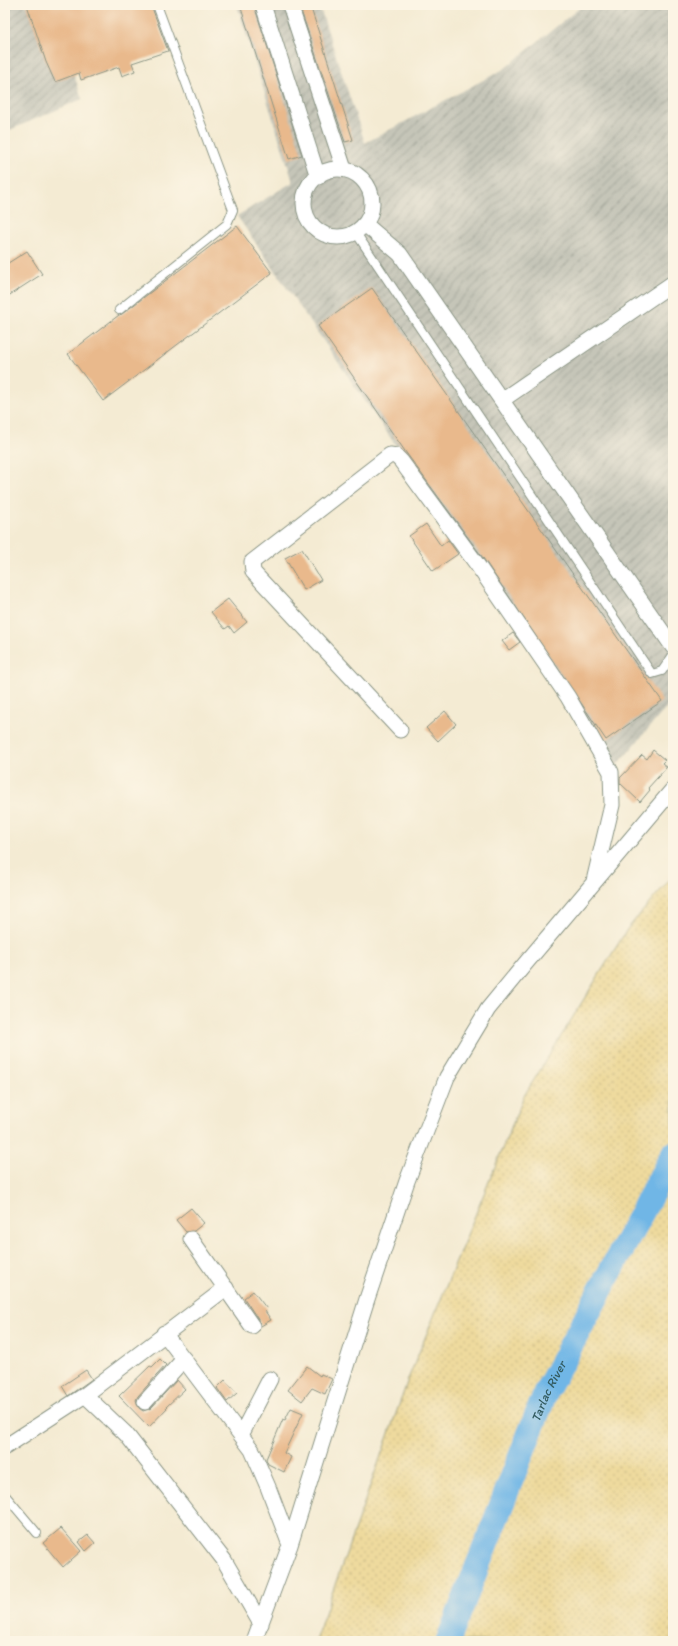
<svg xmlns="http://www.w3.org/2000/svg" width="678" height="1646" font-family="Itim,sans-serif">
<defs>
<pattern id="industrial-furrows" width="10" height="10" patternUnits="userSpaceOnUse"><rect width="10" height="10" fill="#c5c5b8"/><path d="M-1 1l2-2M0 10L10 0M9 11l2-2" fill="none" stroke="#9fa196"/></pattern>
<pattern id="sand-dots" width="8" height="8" patternUnits="userSpaceOnUse"><rect width="8" height="8" fill="#eeda9e"/><path d="M2 2h.1M6 6h.1" fill="none" stroke="#ccbc89" stroke-width="1.8" stroke-linecap="round"/></pattern>
</defs>
<rect width="100%" height="100%" fill="#fcf5e5"/>
<filter id="ink" filterUnits="userSpaceOnUse"><feTurbulence type="fractalNoise" baseFrequency=".025" numOctaves="2"/><feDisplacementMap in="SourceGraphic" scale="8" xChannelSelector="R" yChannelSelector="G"/><feConvolveMatrix kernelMatrix="1 2 1 2 8 2 1 2 1" color-interpolation-filters="sRGB"/></filter>
<filter id="wash" filterUnits="userSpaceOnUse"><feTurbulence type="fractalNoise" baseFrequency=".012" numOctaves="4" result="noise"/><feDisplacementMap in="SourceGraphic" scale="16" xChannelSelector="R" yChannelSelector="G"/><feGaussianBlur stdDeviation="0.9" result="paint"/><feColorMatrix in="noise" values="0 0 0 0 0 0 0 0 0 0 0 0 0 0 0 0 0 1.4 0 .05"/><feComposite in="paint" operator="in"/></filter>
<g filter="url(#wash)">
<rect width="100%" height="100%" fill="#f4ebd3"/>
<path fill="url(#industrial-furrows)" d="M5 5H51L82 99 5 132Z
M237 5H319L365 143 504 69 583 5H673V700L617 765 237 216 293 182Z"/>
<path fill="url(#sand-dots)" stroke="#868c69" d="M673 876V1641H315L409 1377 524 1096 628 928Z"/>
<g fill="none" stroke-linecap="round" stroke-linejoin="round">
<path stroke="#6fb6e6" stroke-width="25" id="s1" d="M448 1641 545 1394 673 1154"/>
</g>
<g id="blocks">
<path fill="#e9b98c" d="M27 5H151L168 51 132 63 135 71 122 76 119 67 81 80 79 73 55 82 46 62Z
M240 5H254L302 155 289 159Z
M299 5H310L353 140 345 142Z
M237 226 272 273 103 401 68 354 119 315 122 314Z
M27 251 42 274 5 298V265Z
M372 288 662 701 606 740 483 558 407 454 318 326Z
M426 524 441 546 448 540 458 554 433 571 409 536Z
M302 549 321 580 304 590 285 558Z
M228 599 247 622 234 633 229 626 225 629 211 612Z
M513 633 520 642 509 650 502 641Z
M445 711 456 724 438 741 426 728Z
M653 750 665 760 662 763 667 767 648 788 650 790 640 802 620 783V778L642 755 647 759Z
M191 1208 204 1223 194 1231 186 1232 176 1220Z
M253 1291 267 1309 265 1311 271 1320 261 1326 259 1321 244 1298Z
M160 1359 166 1365 138 1396 136 1400 139 1408 143 1411 151 1408 177 1380 185 1389 166 1407 167 1408 149 1427 119 1396 150 1366 152 1367Z
M307 1366 320 1376 321 1374 332 1379 325 1394 312 1388 302 1401 288 1390Z
M86 1370 92 1379 68 1396 62 1386Z
M225 1380 237 1393 227 1402 217 1388Z
M291 1408 303 1413 284 1453 291 1457 284 1472 268 1464 266 1459 283 1419 285 1420Z
M61 1528 81 1551 63 1567 43 1543Z
M88 1535 95 1543 86 1551 79 1542Z"/>
</g>
</g>
<g filter="url(#ink)">
<use href="#blocks" fill-opacity="0" stroke="#8a9484" stroke-width="1"/>
<g fill="none" stroke-linecap="round" stroke-linejoin="round">
<g stroke="#8a9484" stroke-width="10">
<path id="service" d="M356 233 652 674 662 671 673 655
M119 310 227 224 233 210 157 5
M5 1495 37 1533"/>
</g>
<g stroke="#8a9484" stroke-width="17">
<path id="minor" d="M263 5 318 177
M290 5 344 169
M304 203a34 34 0 1 1 68 0a34 34 0 1 1-68 0Z
M366 225 400 254 673 647
M502 400 673 283
M400 730 253 572 252 562 390 455 396 456 401 461 476 563 568 697 611 772 612 805 594 881
M191 1239 252 1326
M164 1333 252 1450 268 1487 290 1545
M85 1395 126 1434 224 1560 261 1624
M145 1402 184 1359
M241 1435 270 1379
M5 1447 85 1395 226 1288
M254 1641 290 1545 367 1299 407 1181 447 1077 488 1009 525 964 673 789"/>
</g>
<use href="#service" stroke="#fff" stroke-width="8"/>
<use href="#minor" stroke="#fff" stroke-width="15"/>
</g>
</g>
<g text-anchor="middle" dominant-baseline="central" stroke-width="3" stroke-linejoin="round" paint-order="stroke">
<g font-size="13" font-style="italic" fill="#335b60" stroke="#fcf5e5">
<text stroke="none"><textPath href="#s1" startOffset="269">Tarlac River</textPath></text>
</g>
</g>
<rect width="678" height="1646" fill="none" stroke="#fcf5e5" stroke-width="20"/>
</svg>
